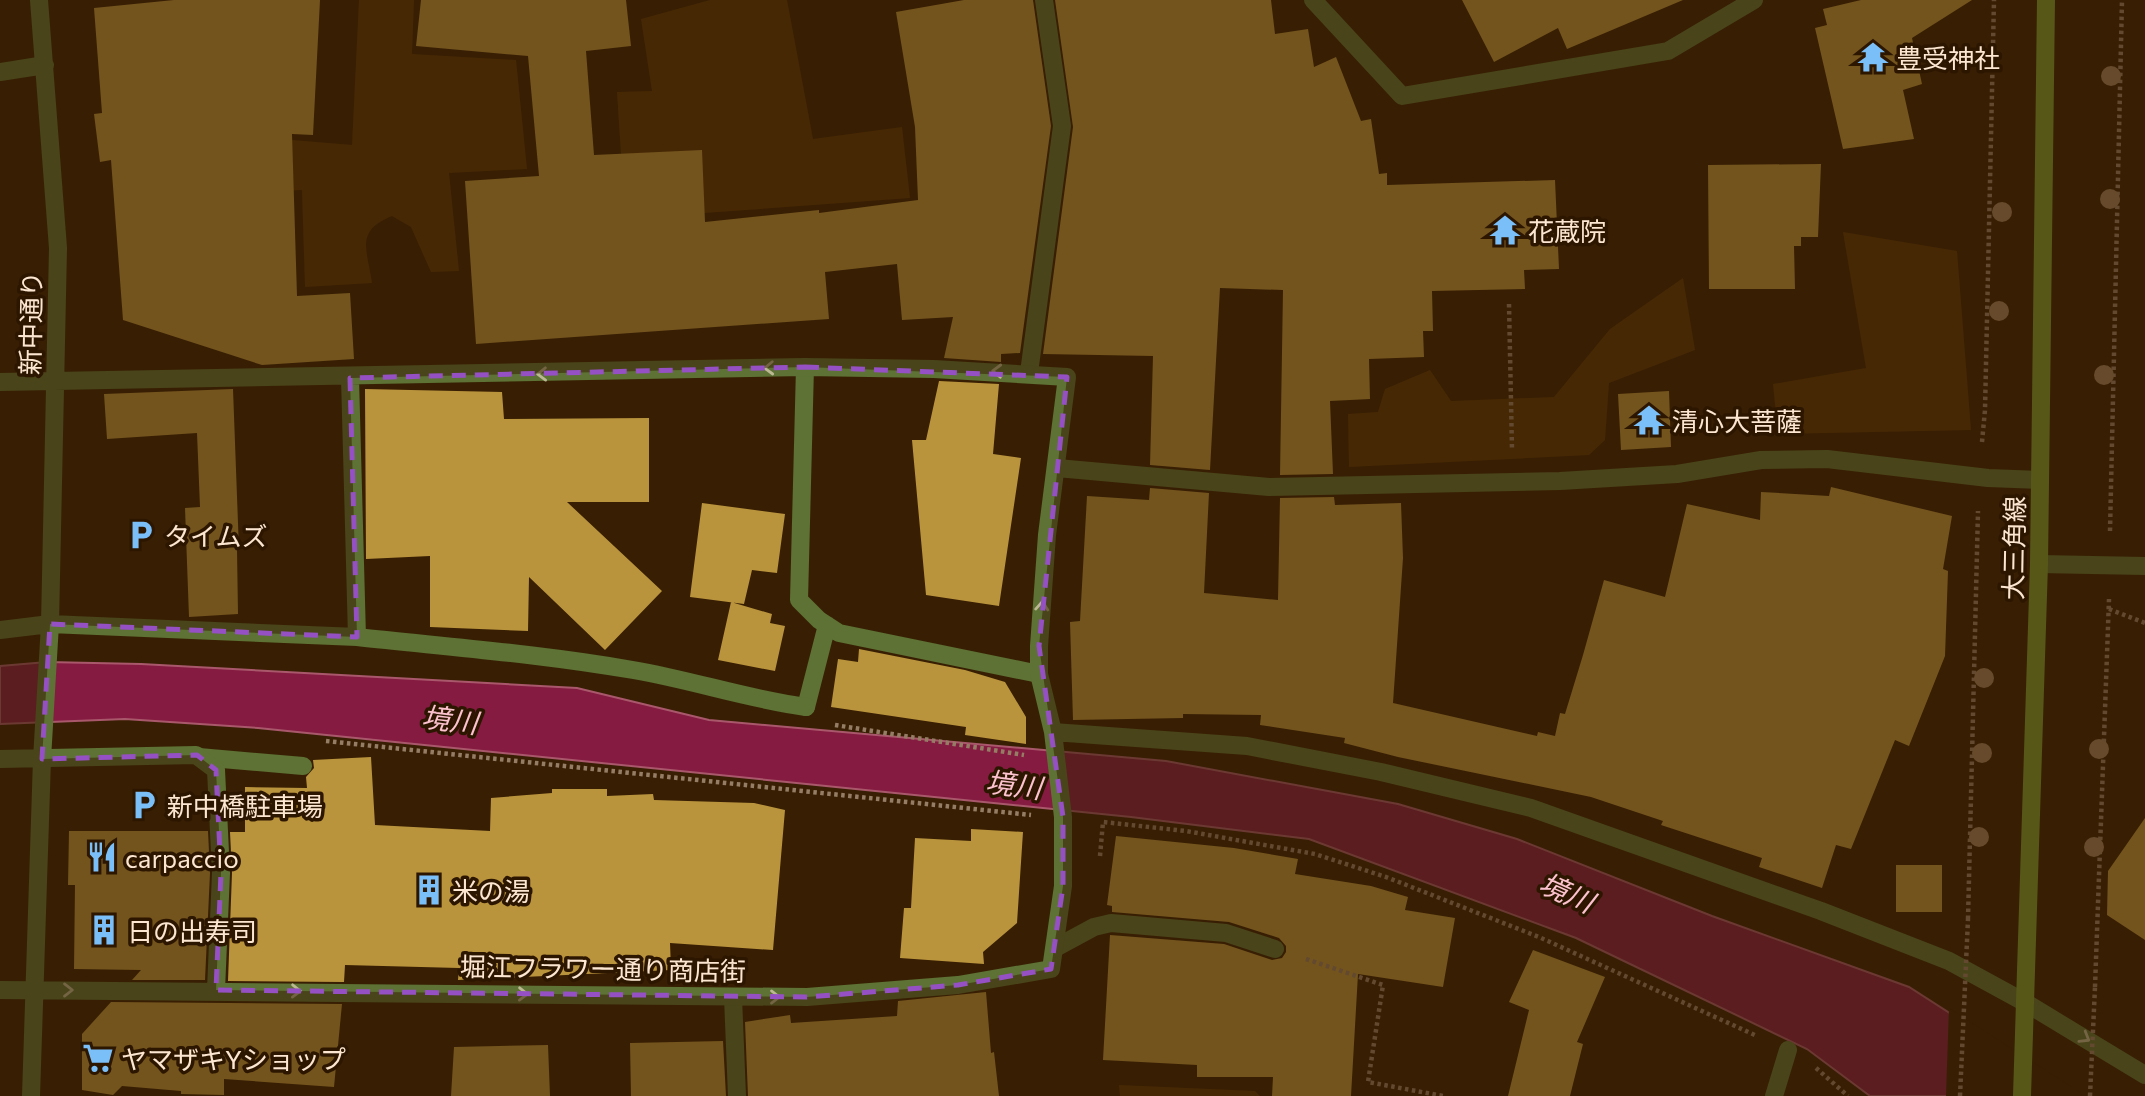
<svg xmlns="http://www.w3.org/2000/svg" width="2145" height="1096" font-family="Commissioner,'Noto Sans JP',sans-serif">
<rect width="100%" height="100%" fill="#381f03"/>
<path fill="#593406" d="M359 0H414L412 54 516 60 527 169 449 173 459 271 431 272 411 227 392 216C355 231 367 249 372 283L305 287 302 190 260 192 268 138 352 145Z
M710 0H787L813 139 902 127 910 198 704 213 621 154 617 92 652 91 641 19Z
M1843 232 1957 251 1971 430 1778 434 1773 384 1866 368Z
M1683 278 1695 350 1609 383 1605 440 1589 455 1349 467 1348 414 1378 412 1385 389 1430 370 1451 401 1554 397 1610 329Z
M1119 1085 1255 1091 1260 1096H1120Z"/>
<path fill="#851b41" stroke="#a9586c" stroke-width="2" d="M47 662 141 664 577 688 709 720 1166 761 1398 804 1517 839 1712 916 1909 987 2079 1096H1870L1807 1049 1576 938 1309 839 1131 817 258 728 125 719 0 724V666Z"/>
<path fill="#381f03" d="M1949 1008 2081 1093 2082 1096H1946Z"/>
<path fill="#ba943d" d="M174 0H320L313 135 292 134 297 296 350 293 354 359 262 365 123 320 111 160 100 162 94 114 102 113 94 8Z
M421 0H626L631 46 586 51 594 155 702 150 705 222 819 210V213L918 200 915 127 896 12 964 0H1033L1051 126 1020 353 1001 354V362L944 358 953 317 902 320 897 264 825 272 829 319 476 344 465 181 539 176 528 56 416 46Z
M1055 0H1271L1275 34 1308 29 1314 67 1336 57 1361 121 1371 119 1379 174 1387 173V185L1555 180 1559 269 1524 270 1525 289 1432 291 1433 331H1423L1424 357 1369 359 1370 399 1330 401 1333 474 1280 475 1283 290 1220 288 1210 470 1150 465 1153 356 1043 354 1073 127Z
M1462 0H1683L1567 49 1558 28 1494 62Z
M1861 0H1972L1912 38 1922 84 1903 90 1914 139 1843 149 1815 28 1827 25 1823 9Z
M1821 164 1818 237H1801V246H1794L1795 289H1709L1708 165Z
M939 381 999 384 993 454 1021 458 999 606 926 595 912 440H926Z
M233 389 239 550H237L238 614 189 617 185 508 200 507 197 433 107 439 104 394Z
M365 389 502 392 504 419 649 418V502H567L662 591 605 650 529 577 528 631 430 627V556L366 559Z
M1669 391 1671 447 1621 450 1618 394Z
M1831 487 1952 516 1943 569 1948 571 1945 656 1909 746 1895 740 1851 849 1836 845 1822 888 1759 867 1762 858 1661 825 1663 821 1591 797 1398 757 1344 743 1345 738 1260 725 1261 715 1183 714V718L1073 720 1070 622 1080 621 1087 496 1149 500 1150 488 1209 493 1204 593 1278 600 1280 498 1334 497 1335 505 1401 503 1403 558 1393 703 1537 736 1538 732 1555 736 1560 713 1565 714 1583 655 1604 580 1665 597 1687 504 1760 520 1761 492 1829 496Z
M702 503 785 514 777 573 752 570 744 604 690 597Z
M731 602 772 614 770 623 785 626 775 671 718 660Z
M859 649 965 670 1005 682 1026 717V744L965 735 966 727 831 707 838 659 858 662Z
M371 757 375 825 490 831 491 798 552 793V789H607V796L653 794 654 800 754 803 785 810 773 950 670 943 671 970 458 980 459 968 345 965 344 982 228 981 232 873 230 832H245V787L307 788 306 777 314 768 313 760Z
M2145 818V940L2107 915 2108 871Z
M971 829 1023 832 1017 923 983 952 984 964 900 958 904 908H911L915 838 971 841Z
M69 831H208L210 873 205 980H132L141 970 74 969 75 885H68Z
M1116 836 1234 848 1298 859 1295 874 1371 886 1408 897 1405 910 1455 918 1443 987 1358 974 1351 1096H1272L1273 1077H1197V1065L1103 1060 1110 935 1224 944 1272 960 1282 958 1286 952V946L1279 938 1229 922 1112 912V906L1107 905Z
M1896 865H1942V912H1896Z
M1533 950 1605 977 1577 1042 1583 1044 1570 1096H1508L1529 1010 1509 1002Z
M986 992 991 1053 994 1052 999 1096H748L745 1022 790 1015 791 1023 897 1016 898 1001Z
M111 1002 342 1004 334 1087 224 1079V1095L181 1094V1091L122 1086 113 1095 82 1090V1034Z
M723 1041 726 1096H631L630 1043Z
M548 1045 550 1096H451L454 1047Z"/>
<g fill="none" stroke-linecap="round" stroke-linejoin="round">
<path stroke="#957d65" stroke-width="4.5" stroke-dasharray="3.5 3.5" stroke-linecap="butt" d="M1509 304 1512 450
M1982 442 1985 410 1994 0
M2110 531 2122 0
M2109 609 2145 623
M835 725 1024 755
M326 741 1031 815
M1100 856 1103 822 1186 831 1315 854 1386 877 1539 937 1757 1036
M1968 919 1978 511
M1306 959 1383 985 1368 1082 1443 1096
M2095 987 2109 599
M1816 1068 1848 1096"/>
<path stroke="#5d7234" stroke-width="18" d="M1313 0 1402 96 1668 51 1754 0
M805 367 799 600 819 620 839 633 1039 674
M1029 373 1062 126 1044 0
M806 707 827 625
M199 757 303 766
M1057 947 1094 927 1111 923 1226 933 1275 949
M733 997 737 1096"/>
<path stroke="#5d7234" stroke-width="18" d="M0 72 45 65
M0 382 805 367 934 369 1067 377 1047 535 1039 646V674L1053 732 1063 817V886L1051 969 958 985 807 997 0 990
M1057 468 1269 487 1560 481 1677 474 1761 460 1827 459 1988 478 2040 480
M2039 564 2145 566
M0 630 50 624 357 637 350 378
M357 637C449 647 542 654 633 670 692 680 747 699 806 707
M1053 732 1247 746 1381 772 1531 808 1821 911 1949 961 2026 1003 2145 1075
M0 759 196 755 216 770 221 873 216 990
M31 1096 42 759 50 624 58 248 39 0
M1774 1096 1788 1050"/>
<path stroke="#7c9c32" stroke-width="18" d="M2022 1096 2039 564 2046 0"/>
<path stroke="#957d65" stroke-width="4.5" stroke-dasharray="3.5 3.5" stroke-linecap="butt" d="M1960 1096 1968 919
M2090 1096 2095 987"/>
</g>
<g fill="#a07f5d">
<circle cx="2111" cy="76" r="10"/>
<circle cx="2110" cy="199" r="10"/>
<circle cx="2002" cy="212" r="10"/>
<circle cx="1999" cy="311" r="10"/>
<circle cx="2104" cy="375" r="10"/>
<circle cx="1984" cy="678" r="10"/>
<circle cx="2099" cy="749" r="10"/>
<circle cx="1982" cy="753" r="10"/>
<circle cx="1979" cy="837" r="10"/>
<circle cx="2094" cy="847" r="10"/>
</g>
<defs><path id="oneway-chevron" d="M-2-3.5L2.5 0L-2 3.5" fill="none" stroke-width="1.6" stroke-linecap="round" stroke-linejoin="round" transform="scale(1.75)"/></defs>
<g stroke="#bcb892">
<use href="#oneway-chevron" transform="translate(769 368) rotate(178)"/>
<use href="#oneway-chevron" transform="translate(997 371) rotate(-178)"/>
<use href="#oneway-chevron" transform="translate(542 374) rotate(179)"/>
<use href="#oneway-chevron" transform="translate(1042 606) rotate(-86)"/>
<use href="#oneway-chevron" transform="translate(68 990)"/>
<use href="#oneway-chevron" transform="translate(296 991) rotate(1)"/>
<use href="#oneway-chevron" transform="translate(523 994) rotate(1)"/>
<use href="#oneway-chevron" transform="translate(775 997)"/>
<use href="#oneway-chevron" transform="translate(2085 1038) rotate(31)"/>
</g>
<path d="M0 0H2145V1096H0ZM805 367 1067 377 1039 646 1063 817V886L1051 969 958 985 807 997 216 990 221 873 216 770 197 755 42 759 50 624 357 637 350 378Z" fill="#381f03" fill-opacity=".55" fill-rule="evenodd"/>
<path fill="none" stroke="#9551c3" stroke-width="5" stroke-dasharray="14 9" stroke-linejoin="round" d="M805 367 1067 377 1039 646 1063 817V886L1051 969 958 985 807 997 216 990 221 873 216 770 197 755 42 759 50 624 357 637 350 378Z"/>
<defs>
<g id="temple-bare" transform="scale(2.415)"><path d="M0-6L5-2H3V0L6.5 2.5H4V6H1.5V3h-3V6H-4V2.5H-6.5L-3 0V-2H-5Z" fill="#7abff8" stroke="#2d1600" stroke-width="2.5" paint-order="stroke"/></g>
<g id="parking-bare" transform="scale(2.415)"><path d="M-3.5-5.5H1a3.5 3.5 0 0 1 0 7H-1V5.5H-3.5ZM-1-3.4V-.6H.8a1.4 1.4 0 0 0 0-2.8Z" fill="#7abff8" stroke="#2d1600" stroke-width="2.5" paint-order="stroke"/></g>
<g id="restaurant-bare" transform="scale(2.415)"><path d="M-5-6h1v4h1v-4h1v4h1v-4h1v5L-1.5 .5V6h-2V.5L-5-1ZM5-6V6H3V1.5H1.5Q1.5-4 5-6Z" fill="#7abff8" stroke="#2d1600" stroke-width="2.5" paint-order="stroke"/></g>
<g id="building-bare" transform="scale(2.415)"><path d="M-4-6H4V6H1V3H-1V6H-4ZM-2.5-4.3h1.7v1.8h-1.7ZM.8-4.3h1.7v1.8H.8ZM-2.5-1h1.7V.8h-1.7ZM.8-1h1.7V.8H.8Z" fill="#7abff8" stroke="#2d1600" stroke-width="2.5" paint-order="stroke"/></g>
<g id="supermarket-bare" transform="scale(2.415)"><path d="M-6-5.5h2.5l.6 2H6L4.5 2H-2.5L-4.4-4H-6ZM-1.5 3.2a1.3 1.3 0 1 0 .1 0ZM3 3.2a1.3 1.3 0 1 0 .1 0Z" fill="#7abff8" stroke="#2d1600" stroke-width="2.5" paint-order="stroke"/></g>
</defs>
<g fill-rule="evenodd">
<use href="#temple-bare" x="1873" y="57"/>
<use href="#temple-bare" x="1505" y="230"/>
<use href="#temple-bare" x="1649" y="420"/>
<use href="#parking-bare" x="141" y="535"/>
<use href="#parking-bare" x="144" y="805"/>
<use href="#restaurant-bare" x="102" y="857"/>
<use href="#building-bare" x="429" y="890"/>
<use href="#building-bare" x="104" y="930"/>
<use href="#supermarket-bare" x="98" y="1058"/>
</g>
<g text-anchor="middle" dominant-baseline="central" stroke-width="7" stroke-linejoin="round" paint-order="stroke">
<g font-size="26" fill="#fce6d1" stroke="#2d1600" text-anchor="start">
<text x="1896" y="57">豊受神社</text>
<text x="1528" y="230">花蔵院</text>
<text x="1672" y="420">清心大菩薩</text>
<text x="164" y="535">タイムズ</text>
<text x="167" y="805">新中橋駐車場</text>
<text x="125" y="857">carpaccio</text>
<text x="452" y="890">米の湯</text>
<text x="127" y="930">日の出寿司</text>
<text x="121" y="1058">ヤマザキYショップ</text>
</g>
<g font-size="26" fill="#fce6d1" stroke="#2d1600">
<text transform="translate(30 323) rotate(-89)">新中通り</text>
<text transform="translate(2013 548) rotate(-89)">大三角線</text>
<text transform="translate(603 968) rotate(1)">堀江フラワー通り商店街</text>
</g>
<g font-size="28" font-style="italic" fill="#fcc2ce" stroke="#2d1600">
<text transform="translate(450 719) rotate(7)">境川</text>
<text transform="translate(1014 784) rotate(7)">境川</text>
<text transform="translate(1567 892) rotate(24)">境川</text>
</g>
</g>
</svg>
